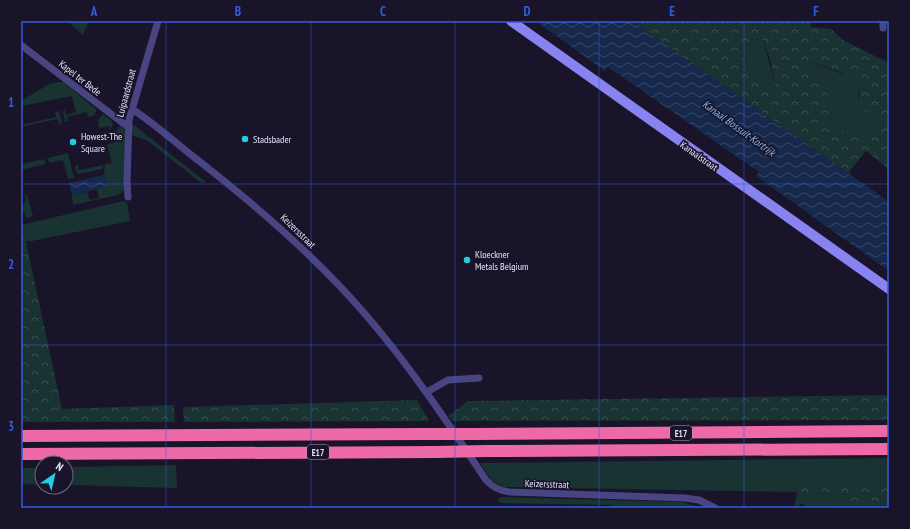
<svg xmlns="http://www.w3.org/2000/svg" width="910" height="529" font-family="'PT Sans Narrow',sans-serif">
<defs>
<pattern id="forest-crowns" width="20" height="18" patternUnits="userSpaceOnUse"><rect width="20" height="18" fill="#183332"/><path d="M2 6a3 3 0 1 1 6 0M12 15a3 3 0 1 1 6 0" fill="none" stroke="#395051"/></pattern>
<pattern id="water-waves" width="16" height="10" patternUnits="userSpaceOnUse"><rect width="16" height="10" fill="#16294c"/><path d="M0 5q4-4 8 0t8 0" fill="none" stroke="#384867"/></pattern>
</defs>
<rect width="100%" height="100%" fill="#191429"/>
<path fill="#183332" d="M67 21H89L83 35Z
M762 37 774 80 775 86 773 89 748 66 741 55C746 44 752 41 762 37Z
M812 62 855 79 859 86 858 99 873 114 882 115 884 123 879 130 870 132 835 130 829 111 831 99 827 93 802 71Z
M58 82H63L97 110 93 116 88 117 87 112 67 117 68 121 65 122 63 111 65 110 66 115 76 112 72 96 21 106V101L49 84Z
M59 111 62 123 59 124 57 119 21 127V125L56 117 55 112Z
M103 114 112 121 113 124 110 130 109 126 99 128 98 120Z
M132 125 135 126 206 182 201 183 148 141 130 134Z
M120 126 126 131 125 190 118 195 73 205 72 195 87 192 90 200 99 198 97 189 107 187 104 175 105 164 112 163 107 144 114 143 112 137Z
M68 153 74 178 68 179 63 160 49 163 48 158Z
M44 159 46 164 21 170V163L22 164Z
M78 165 79 170 104 165 102 169 79 174 76 172 75 166Z
M25 195H27L33 216 26 218 22 208 26 200Z
M124 201 127 203 130 221 32 241H26L24 233 21 234V225Z
M889 458V487H800V492L824 494 815 506 817 508H808L801 503 797 508H794L797 492 504 487 492 481 480 463Z
M176 465 177 488 66 485V467Z
M21 468H42V485L21 484Z
M836 494 854 495 844 508H821Z
M503 497 681 502 704 508H612L611 505 500 503 497 499Z"/>
<path fill="url(#forest-crowns)" fill-rule="evenodd" d="M632 21H810L811 27 831 29 843 40 889 63V169L866 151 848 173ZM762 37 771 63 775 86 773 89 748 66 741 55C746 44 752 41 762 37ZM812 62C818 63 851 76 855 80 868 92 843 112 882 115L884 124 879 130 870 132 835 130 829 111 831 99 827 93 803 71Z
M24 233 62 409 174 405 175 422H21V234Z
M889 395V420L453 421 448 416 468 401Z
M417 400 429 421 184 422 183 407Z
M799 487H889V508H844L853 495 836 494 821 508H817L815 506 824 494 800 492Z"/>
<path fill="url(#water-waves)" d="M536 21H632L871 189 889 202V271L756 176 759 172 608 67 605 71Z
M104 175 107 187 72 195 69 183Z"/>
<g fill="none" stroke-linecap="round" stroke-linejoin="round">
<path stroke="#494583" stroke-width="7" d="M883 21V28
M21 45 128 127
M132 109C155 124 177 144 199 161 258 207 316 257 365 314 410 366 448 423 486 480 493 488 500 491 510 492L685 498 699 500 715 508
M128 197 127 181 129 120 158 21
M427 392 448 380 479 378"/>
<path stroke="#8883f0" stroke-width="10" d="M511 21 889 289"/>
<path stroke="#ed6aa6" stroke-width="12" d="M474 434 889 431
M21 436 424 434
M487 451 889 449
M21 454 436 452"/>
<path stroke="#ed6aa6" stroke-width="12" d="M424 434H474
M436 452 487 451"/>
</g>
<path fill="none" stroke="#315ddc" stroke-width="1" stroke-opacity="0.55" d="M166 21V508M311 21V508M455 21V508M599 21V508M744 21V508M21 184H889M21 345H889"/>
<g fill="#23cde4" stroke="#191429" stroke-width="1.5">
<circle cx="245" cy="139" r="4"/>
<circle cx="73" cy="142" r="4"/>
<circle cx="467" cy="260" r="4"/>
</g>
<g text-anchor="middle" dominant-baseline="central" stroke-width="3.5" stroke-linejoin="round" paint-order="stroke">
<g fill="#191429" stroke="#a7a4bc" stroke-width="1">
<rect x="670" y="426" width="22" height="14" rx="3"/>
<rect x="307" y="445" width="22" height="14" rx="3"/>
</g>
<g font-size="9" font-weight="bold" fill="#e4e1fb">
<text x="681" y="433">E17</text>
<text x="318" y="452">E17</text>
</g>
<g font-size="10" fill="#e4e1fb" stroke="#191429">
<text transform="translate(80 78) rotate(38)">Kapel ter Bede</text>
<text transform="translate(126 93) rotate(-75)">Luipaardstraat</text>
<text transform="translate(699 156) rotate(35)">Kanaalstraat</text>
<text transform="translate(298 231) rotate(44)">Keizersstraat</text>
<text transform="translate(547 484) rotate(2)">Keizersstraat</text>
</g>
<g font-size="10" fill="#e4e1fb" stroke="#191429" text-anchor="start">
<text x="81" y="136">Howest-The<tspan x="81" dy="12">Square</tspan></text>
<text x="253" y="139">Stadsbader</text>
<text x="475" y="254">Kloeckner<tspan x="475" dy="12">Metals Belgium</tspan></text>
</g>
<g font-size="11" font-style="italic" fill="#7bb7ef" stroke="#191429">
<text transform="translate(739 128) rotate(36)">Kanaal Bossuit-Kortrijk</text>
</g>
</g>
<rect width="910" height="529" fill="none" stroke="#191429" stroke-width="44"/>
<g transform="translate(54 475) rotate(34)"><circle r="19" fill="#191429" stroke="#6a667d"/>
<path d="M0-3L7 15L0 10L-7 15Z" fill="#23cde4"/>
<text y="-6" font-size="11" font-weight="bold" text-anchor="middle" fill="#e4e1fb">N</text>
</g>
<rect x="22" y="22" width="866" height="485" fill="none" stroke="#315ddc" stroke-width="1.5"/>
<g font-size="13" text-anchor="middle" font-weight="bold" fill="#315ddc">
<text x="94" y="16">A</text>
<text x="238" y="16">B</text>
<text x="383" y="16">C</text>
<text x="527" y="16">D</text>
<text x="672" y="16">E</text>
<text x="816" y="16">F</text>
<text x="11" y="107">1</text>
<text x="11" y="269">2</text>
<text x="11" y="431">3</text>
</g>
</svg>
